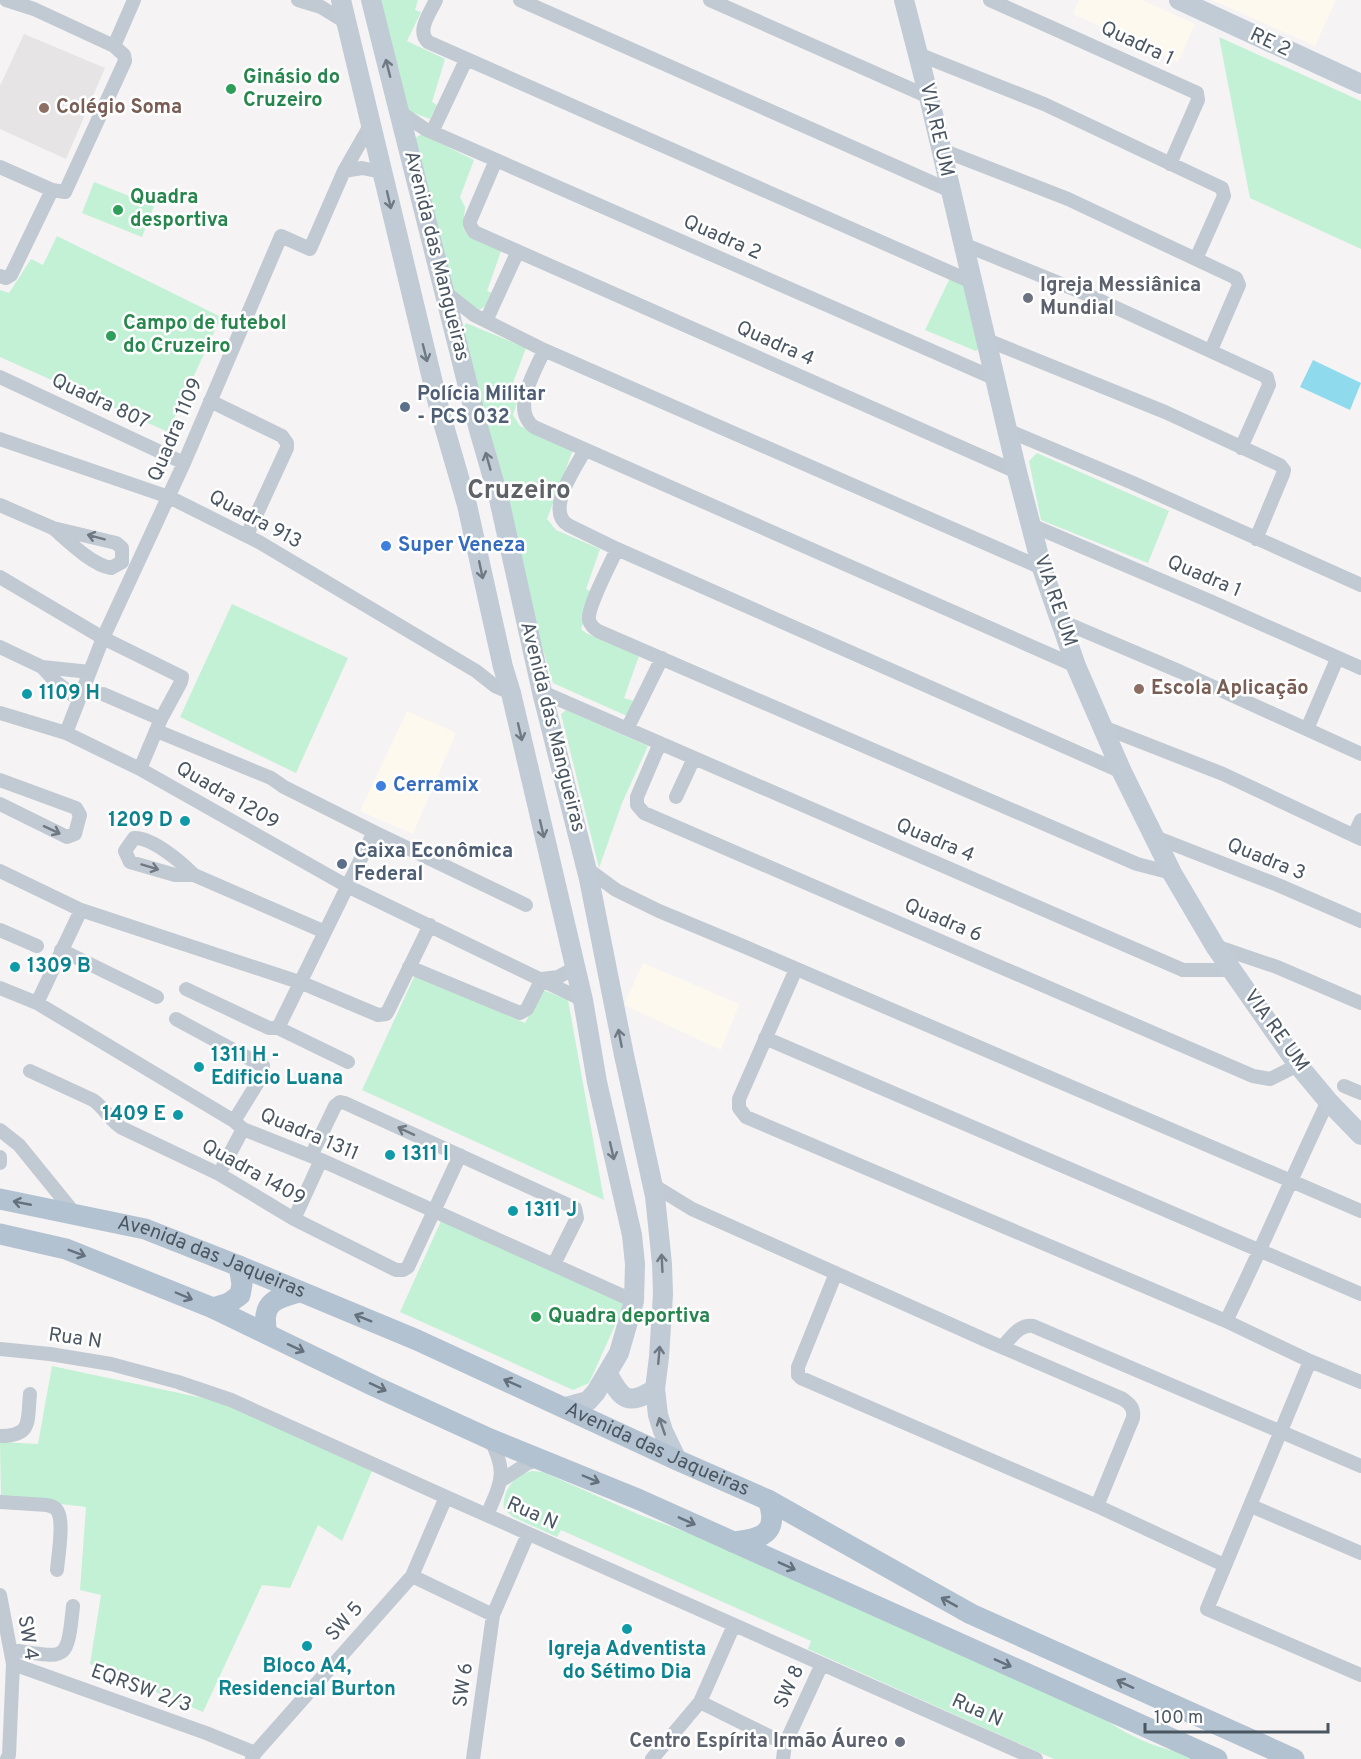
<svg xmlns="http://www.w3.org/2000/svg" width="1361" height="1759" font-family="Overpass,sans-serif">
<rect width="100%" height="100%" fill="#f5f3f3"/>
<path fill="#fdf9ef" d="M1079 0H1142L1195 24 1178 62 1073 14Z
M1212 0H1336L1315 46Z
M407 711 456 733 413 834 360 811Z
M643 963 739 1004 721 1050 624 1005Z"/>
<path fill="#e6e4e5" d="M24 34 105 68 66 159 0 129V86Z"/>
<path fill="#c3f1d5" d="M379 0H418L415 10 421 12 407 41 445 59 432 102 437 105 430 119 408 111Z
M1219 37 1361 101V249L1250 198Z
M422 134 474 160 460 197 465 207 463 228 469 237 501 251 487 291 492 293 488 305 477 311 455 295 415 138Z
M94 182 154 206 142 237 82 213Z
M57 236 221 317 168 432 0 357V290L9 293 31 259 43 265Z
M951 276 967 284 982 345 976 351 925 330Z
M466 323 526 348 511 388 520 392 513 415 520 426 573 450 547 519 556 530 600 549 586 589 595 593 581 629 586 633 639 656 624 698 634 701 627 716 553 683 540 640 463 329Z
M1037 453 1169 511 1148 563 1041 520 1029 461Z
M232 604 348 658 296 773 180 717Z
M566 710 648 746 622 803 599 868 561 714Z
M415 975 525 1023 543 990 568 1000 604 1200 362 1090Z
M441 1221 625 1303 589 1383 573 1390 400 1312Z
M52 1366 226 1403 372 1471 342 1541 318 1525 290 1588 262 1585 203 1712 90 1664 101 1595 80 1590 86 1507 1 1497 0 1442 38 1444Z
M532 1471 543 1472 640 1515 713 1542 1089 1708C1111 1725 1136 1740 1163 1748 1177 1752 1190 1753 1203 1759H1054L808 1649 811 1641 561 1530 557 1537 513 1517 504 1509C501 1492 515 1474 532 1471Z"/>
<path fill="#90daee" d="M1313 360 1361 383 1350 410 1300 387Z"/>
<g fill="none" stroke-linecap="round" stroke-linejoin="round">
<path stroke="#c1cad2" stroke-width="14" d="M298 0 321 7 347 23
M436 0C430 13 416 31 428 42L972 282
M520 0 951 191
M710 0 929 97
M990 0 1197 93 1198 100 1170 164
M114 46 134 0
M918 54 1044 104 1222 188 1224 196 1196 259
M400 112 425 129 996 379
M432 132 466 60
M942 150 1068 199 1236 278 1239 285 1211 350
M496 160 470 221V225L474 232 1017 472
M0 167 52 190 65 192 125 61 124 55 114 46 34 9 6 0
M344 171 362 168 382 172
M963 244 1086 294 1267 377 1269 385 1241 448
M0 276 6 278 11 275 52 190
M445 292 474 315 544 350 1042 568
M486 321 518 251
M987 340 1165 412 1280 465 1284 470 1283 474 1256 539
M544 350C536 371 510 409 534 427L1076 666
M0 377 184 463
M210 401 282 436 287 443V448L247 535
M1007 430 1133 483 1361 585
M0 439 169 497 259 542 476 671 495 686 511 693
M585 450C575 469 545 510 568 525L617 549 1122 772
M0 505 53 528 116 543 122 548V562L111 568C92 565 68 541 53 528
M1031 525 1212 602 1361 668
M617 549C611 563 587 607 589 620 590 625 594 628 598 631L1137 864 1172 873
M0 577 103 638 182 677 181 682 161 719 140 769
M1061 621 1181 672 1361 754
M0 647 42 667 90 672
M42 667 55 681 79 700
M542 692 1183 970H1231
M103 694 161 719
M0 713 66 733 140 769 347 886 583 1000
M1103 727 1223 774 1361 839
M627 729 662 658
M1307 729 1337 659
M157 731 271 778 284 787 374 832
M66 733 103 638 184 463 281 236 310 249 344 171 371 124
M660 743 637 797V805L644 813 1253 1076 1270 1079 1298 1065
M0 780 76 808 80 815 75 834 67 837 0 804
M676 797 694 758
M1354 835 1361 820
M1155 837 1278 885 1361 921
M586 868 616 890 659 911 743 946 1361 1211
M0 871 81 910 302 983 378 1015 386 1014 388 1011 430 925
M194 875C181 862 152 837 134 838L125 851 130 862 175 875H194L325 932
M0 930 37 946
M1215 946 1277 967 1361 1003
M61 950 157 997
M409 967 520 1013 527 1009 542 979
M796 969 739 1099V1108L746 1117 1226 1321 1310 1361 1361 1382
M542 979 558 977 575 968
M0 988 37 1003 234 1121 243 1129 321 1160 634 1301
M186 989 269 1028H278L374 832 526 905
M37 1003 81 910
M176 1019 263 1066V1074L234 1121
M278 1028 348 1062
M765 1038 1361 1294
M30 1071 93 1100C105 1108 110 1121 122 1128L219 1174 294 1219 396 1270H403L408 1267 460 1155
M1344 1086 1361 1093
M0 1130 19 1145 75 1214
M311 1156 335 1106 340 1102 345 1103 575 1208 577 1218 554 1264
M0 1157V1163
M219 1174 243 1129
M653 1185 692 1209 990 1342 1123 1399C1131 1405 1134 1408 1133 1418L1097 1506
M294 1219 321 1160
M836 1273 798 1367V1375L801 1378 1097 1506 1224 1565
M1226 1321C1262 1249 1293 1174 1328 1101
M1002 1347C1011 1338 1019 1324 1033 1326L1361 1466
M0 1349 50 1354 111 1364 178 1382 231 1400 446 1497 1036 1759
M1310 1361 1207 1609 1361 1675
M0 1436C33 1436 27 1421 30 1394
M502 1480 528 1463 542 1459
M0 1502 47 1505C51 1506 56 1507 58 1512 64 1523 58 1557 57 1570
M1251 1506 1361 1553
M487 1515C501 1482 508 1473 490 1439
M412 1576 493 1615 528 1534
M0 1595 13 1664 9 1755 7 1759
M11 1650C66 1657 67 1665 73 1606
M13 1664 206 1733 255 1753
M700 1702 785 1744
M252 1759 255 1753 412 1576 446 1497
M473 1759 493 1615
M652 1759 700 1702 734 1625
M783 1759 785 1744 822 1664"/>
<path stroke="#c1cbd6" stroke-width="20" d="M341 0 440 412 467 505 503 667 511 693 583 1000 597 1082 632 1235 635 1264 634 1301 619 1353 596 1392 588 1401 566 1407
M371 0 479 430 499 499 542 692 589 879 624 1055 655 1196 662 1264 663 1294 659 1357 655 1389 658 1415 663 1431 677 1460
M904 0 929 97 1017 472 1042 568 1076 666 1122 772 1172 873 1215 946 1298 1065 1328 1101 1361 1135
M1179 0 1361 84
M608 1374C622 1400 628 1406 655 1389"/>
<g stroke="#b3c2d1" stroke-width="21">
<path id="s1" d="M0 1199 145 1229 239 1266 417 1340 677 1460 768 1500 971 1614 1294 1759"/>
<path d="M0 1234 66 1249 213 1308 374 1386 490 1439 640 1500 1217 1759"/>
<path d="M213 1308 229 1303 240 1295 242 1284 239 1266"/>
<path d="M267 1334C261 1304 272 1299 299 1292"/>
<path d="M733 1542C762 1539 780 1533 768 1500"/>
</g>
</g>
<defs><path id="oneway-shaft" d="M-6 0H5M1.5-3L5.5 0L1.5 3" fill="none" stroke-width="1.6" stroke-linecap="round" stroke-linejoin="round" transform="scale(1.5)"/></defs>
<g stroke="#6e7984">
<use href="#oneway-shaft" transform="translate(388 68) rotate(-104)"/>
<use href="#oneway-shaft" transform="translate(389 200) rotate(77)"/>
<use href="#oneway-shaft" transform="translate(425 353) rotate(76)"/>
<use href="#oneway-shaft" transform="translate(488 461) rotate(-106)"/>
<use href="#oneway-shaft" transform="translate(481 570) rotate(78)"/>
<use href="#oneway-shaft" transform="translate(520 732) rotate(77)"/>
<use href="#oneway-shaft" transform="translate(542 829) rotate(77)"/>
<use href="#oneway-shaft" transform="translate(620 1038) rotate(-101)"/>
<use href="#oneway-shaft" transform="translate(612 1151) rotate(77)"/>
<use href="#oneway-shaft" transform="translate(662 1263) rotate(-93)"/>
<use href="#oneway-shaft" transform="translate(659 1355) rotate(-85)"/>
<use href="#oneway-shaft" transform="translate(662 1426) rotate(-109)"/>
</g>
<g stroke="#6e7983">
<use href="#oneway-shaft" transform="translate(96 537) rotate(-165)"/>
<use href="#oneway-shaft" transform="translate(52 830) rotate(25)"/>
<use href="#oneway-shaft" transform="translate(150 867) rotate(17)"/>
<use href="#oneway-shaft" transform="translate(406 1131) rotate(-155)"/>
</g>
<g stroke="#64717d">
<use href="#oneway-shaft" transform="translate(22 1203) rotate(-169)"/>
<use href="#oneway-shaft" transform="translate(77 1253) rotate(21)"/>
<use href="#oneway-shaft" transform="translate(184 1296) rotate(23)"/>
<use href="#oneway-shaft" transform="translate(363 1318) rotate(-158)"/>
<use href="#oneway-shaft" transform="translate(296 1348) rotate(25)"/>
<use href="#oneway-shaft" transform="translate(512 1383) rotate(-156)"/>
<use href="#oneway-shaft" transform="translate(378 1387) rotate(25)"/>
<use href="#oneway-shaft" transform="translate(591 1479) rotate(23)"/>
<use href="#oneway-shaft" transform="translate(687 1521) rotate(24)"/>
<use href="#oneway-shaft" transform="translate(787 1566) rotate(24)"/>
<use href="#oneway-shaft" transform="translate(949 1602) rotate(-151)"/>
<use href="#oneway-shaft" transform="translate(1003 1663) rotate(24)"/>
<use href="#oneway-shaft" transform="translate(1125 1684) rotate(-155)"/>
</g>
<g fill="#2e9e5b" stroke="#fff" stroke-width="2">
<circle cx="231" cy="89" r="6"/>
<circle cx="118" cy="210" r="6"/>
<circle cx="111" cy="336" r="6"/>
<circle cx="536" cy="1317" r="6"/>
</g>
<g fill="#8d6e63" stroke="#fff" stroke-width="2">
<circle cx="44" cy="108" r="6"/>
<circle cx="1139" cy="689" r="6"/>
</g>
<g fill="#6b7280" stroke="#fff" stroke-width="2">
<circle cx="1028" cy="298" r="6"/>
<circle cx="900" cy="1742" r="6"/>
</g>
<g fill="#5c6f8a" stroke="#fff" stroke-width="2">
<circle cx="405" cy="407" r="6"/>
<circle cx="342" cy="864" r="6"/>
</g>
<g fill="#3f7fe0" stroke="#fff" stroke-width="2">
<circle cx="386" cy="546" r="6"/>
<circle cx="381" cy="786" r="6"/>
</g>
<g fill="#0f9aa8" stroke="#fff" stroke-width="2">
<circle cx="27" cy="694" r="6"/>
<circle cx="185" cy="821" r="6"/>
<circle cx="15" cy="967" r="6"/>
<circle cx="199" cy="1067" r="6"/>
<circle cx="178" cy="1115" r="6"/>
<circle cx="390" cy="1155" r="6"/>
<circle cx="513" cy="1211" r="6"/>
<circle cx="627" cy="1629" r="6"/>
<circle cx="307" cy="1646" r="6"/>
</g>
<g text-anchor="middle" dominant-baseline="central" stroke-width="5" stroke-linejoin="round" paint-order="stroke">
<g font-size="20" fill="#4a5661" stroke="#fff">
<text transform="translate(1270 43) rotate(25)">RE 2</text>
<text transform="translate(1137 44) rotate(25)">Quadra 1</text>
<text transform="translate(936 130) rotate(77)">VIA RE UM</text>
<text transform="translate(722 238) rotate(24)">Quadra 2</text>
<text transform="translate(436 256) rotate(76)">Avenida das Mangueiras</text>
<text transform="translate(775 344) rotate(24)">Quadra 4</text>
<text transform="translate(100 402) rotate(25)">Quadra 807</text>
<text transform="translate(176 430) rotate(-67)">Quadra 1109</text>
<text transform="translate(255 520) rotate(28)">Quadra 913</text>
<text transform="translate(1204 577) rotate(23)">Quadra 1</text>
<text transform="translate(1055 601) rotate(71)">VIA RE UM</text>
<text transform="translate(552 727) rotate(76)">Avenida das Mangueiras</text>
<text transform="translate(227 796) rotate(30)">Quadra 1209</text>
<text transform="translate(935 841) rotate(23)">Quadra 4</text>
<text transform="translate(1266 860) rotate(22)">Quadra 3</text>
<text transform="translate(943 921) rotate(23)">Quadra 6</text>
<text transform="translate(1276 1031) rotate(54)">VIA RE UM</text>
<text transform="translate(309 1135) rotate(23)">Quadra 1311</text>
<text transform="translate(253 1173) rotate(29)">Quadra 1409</text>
<text stroke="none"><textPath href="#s1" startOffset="220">Avenida das Jaqueiras</textPath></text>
<text transform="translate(75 1339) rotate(8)">Rua N</text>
<text stroke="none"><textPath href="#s1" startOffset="706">Avenida das Jaqueiras</textPath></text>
<text transform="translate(532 1514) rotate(24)">Rua N</text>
<text transform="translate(345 1622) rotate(-48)">SW 5</text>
<text transform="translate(27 1638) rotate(81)">SW 4</text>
<text transform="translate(464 1685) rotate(-82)">SW 6</text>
<text transform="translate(790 1687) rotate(-65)">SW 8</text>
<text transform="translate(141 1689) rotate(20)">EQRSW 2/3</text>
<text transform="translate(977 1711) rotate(24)">Rua N</text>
</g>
<g font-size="20" font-weight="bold" fill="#27864d" stroke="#fff" text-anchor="start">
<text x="243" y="78">Ginásio do<tspan x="243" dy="23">Cruzeiro</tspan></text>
<text x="130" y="198">Quadra<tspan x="130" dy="23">desportiva</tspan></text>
<text x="123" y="324">Campo de futebol<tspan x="123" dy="23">do Cruzeiro</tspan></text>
<text x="548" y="1317">Quadra deportiva</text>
</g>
<g font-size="20" font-weight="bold" fill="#785e54" stroke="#fff" text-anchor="start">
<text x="56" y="108">Colégio Soma</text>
<text x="1151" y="689">Escola Aplicação</text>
</g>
<g font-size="20" font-weight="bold" fill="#5b616d" stroke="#fff" text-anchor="start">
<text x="1040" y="286">Igreja Messiânica<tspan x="1040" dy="23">Mundial</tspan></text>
<text x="888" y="1742" text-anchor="end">Centro Espírita Irmão Áureo</text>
</g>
<g font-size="20" font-weight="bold" fill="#4e5e75" stroke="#fff" text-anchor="start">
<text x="417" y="395">Polícia Militar<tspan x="417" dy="23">- PCS 032</tspan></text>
<text x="354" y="852">Caixa Econômica<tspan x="354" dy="23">Federal</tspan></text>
</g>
<g font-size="20" font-weight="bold" fill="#366cbe" stroke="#fff" text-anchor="start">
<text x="398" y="546">Super Veneza</text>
<text x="393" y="786">Cerramix</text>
</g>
<g font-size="20" font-weight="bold" fill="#0d838f" stroke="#fff" text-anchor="start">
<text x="39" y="694">1109 H</text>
<text x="173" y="821" text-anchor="end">1209 D</text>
<text x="27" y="967">1309 B</text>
<text x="211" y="1056">1311 H -<tspan x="211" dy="23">Edificio Luana</tspan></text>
<text x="166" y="1115" text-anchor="end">1409 E</text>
<text x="402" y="1155">1311 I</text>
<text x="525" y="1211">1311 J</text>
<text x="627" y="1650" text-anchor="middle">Igreja Adventista<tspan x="627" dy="23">do Sétimo Dia</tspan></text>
<text x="307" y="1667" text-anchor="middle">Bloco A4,<tspan x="307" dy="23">Residencial Burton</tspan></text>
</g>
<g font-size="26" font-weight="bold" fill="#5f6368" stroke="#fff">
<text x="519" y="491">Cruzeiro</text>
</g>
</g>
<path d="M1145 1723v9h183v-9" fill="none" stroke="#4a5661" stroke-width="3"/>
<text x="1154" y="1723" font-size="18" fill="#4a5661" stroke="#ffffff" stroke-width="4.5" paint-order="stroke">100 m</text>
</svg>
